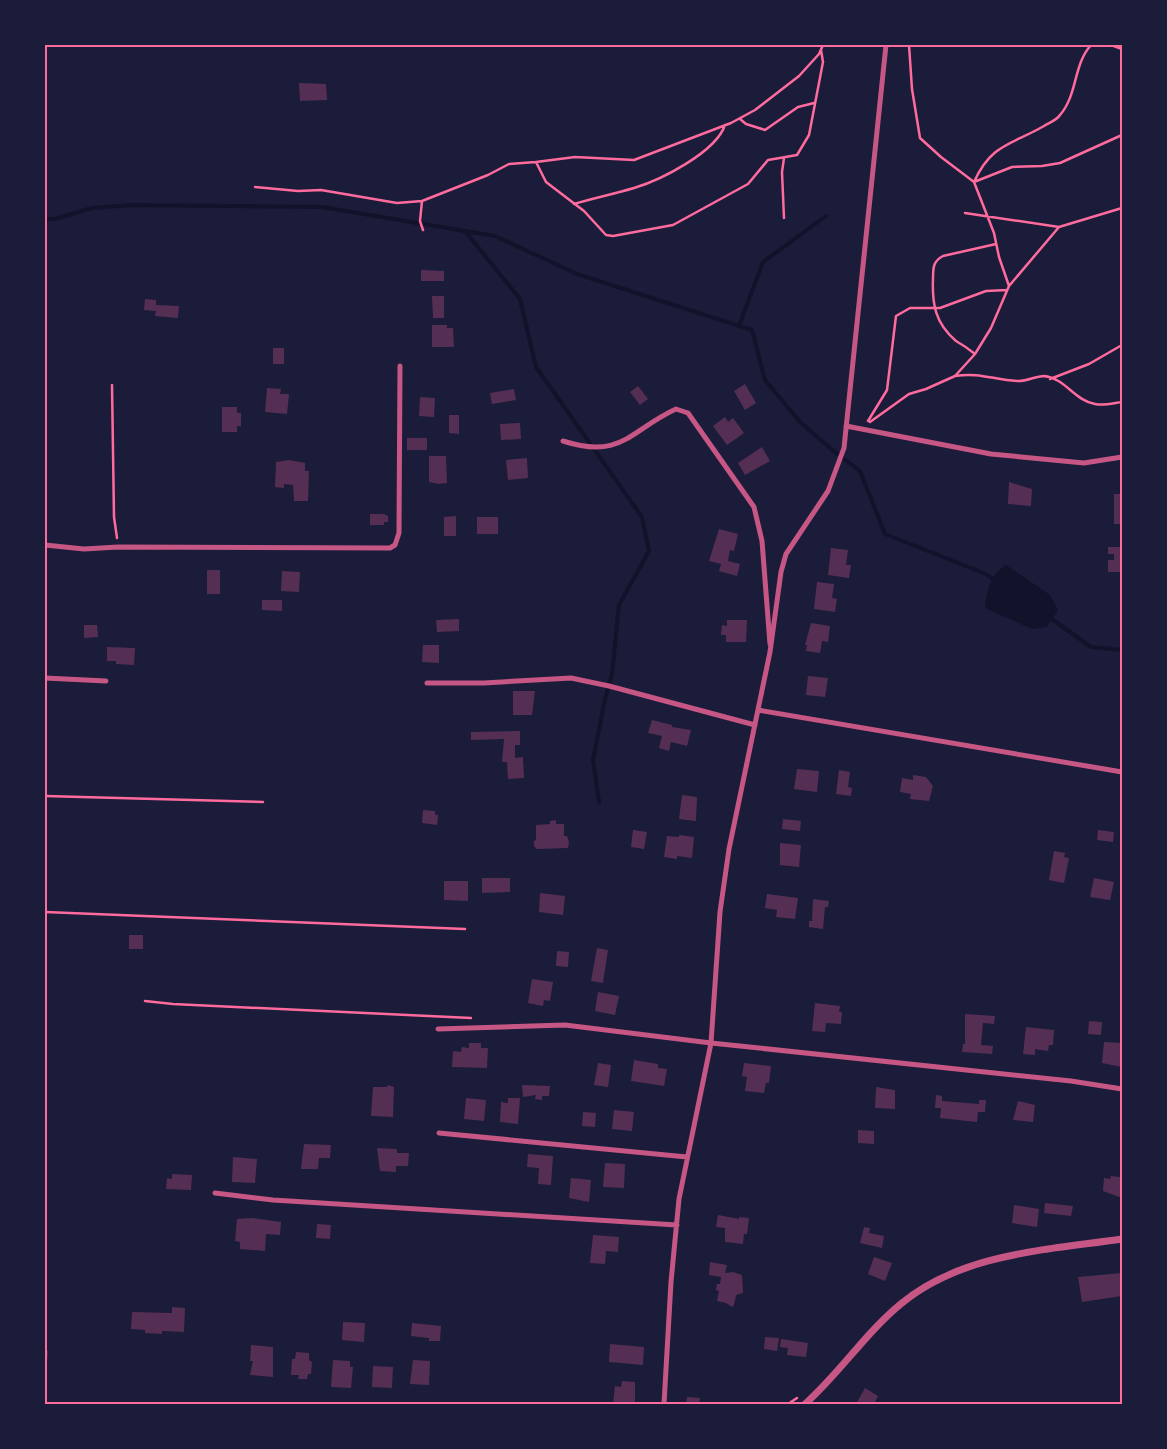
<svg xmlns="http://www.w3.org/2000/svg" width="1167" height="1449" font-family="Karla,sans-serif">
<rect width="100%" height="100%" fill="#1b1b3a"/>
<path fill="#12122b" d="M1006 565 1050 595 1058 610 1047 627 1032 629 985 608C987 590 990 575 1006 565Z"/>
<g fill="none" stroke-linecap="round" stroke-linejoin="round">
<path stroke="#12122b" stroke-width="4" d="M45 219H55L92 208 132 205 322 207 495 236 577 274 752 330 765 380 800 422 837 454
M465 231 520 299 536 367 642 517 649 551 619 605 612 674 605 699 593 760 599 802
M739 326 763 262 826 216
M844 459 860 471 885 534 986 574 995 581
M1049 617 1091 647 1122 650"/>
</g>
<path fill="#542f53" d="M299 83 326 84 327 100 300 101Z
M421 270 444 271V281H421Z
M432 296H444V318H433Z
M145 299 156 300V305L179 306 178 318 155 316 156 311 144 310Z
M432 325H447V328H453L454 347H432Z
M273 348H284V364H273Z
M745 384 756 403 745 410 734 391Z
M638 386 648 399 640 405 630 392Z
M267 388 281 389 280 394H289L287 414 265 412Z
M514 389 516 400 492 404 490 393Z
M420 397 435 398 434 417 419 416Z
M222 407H237V413H241V426H237V432H222Z
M449 415H459V434L449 433Z
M725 417 728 422 733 418 744 433 727 445 713 426Z
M520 423 521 439 501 440 500 424Z
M407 438H427V450H407Z
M762 447 770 461 745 475 738 463Z
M429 456H446L447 483 439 484 429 482Z
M527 458 528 478 508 480 506 460Z
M289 460 305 463V471H309L308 501H294L293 485 284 484V488L275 487 276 462Z
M1009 482 1032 489 1031 506 1008 504Z
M1114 494H1122V524H1114Z
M370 514H384L388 516V522H384V525H370Z
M456 516V536H444V517Z
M477 517H498V534H477Z
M719 529 738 534 734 551 730 550 728 561 740 564 737 576 719 571 721 564 709 561Z
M1108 547H1122V572H1108V560H1114V554H1108Z
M831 548 848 550 846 565H851L849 578 828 575Z
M207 570H220V594H207Z
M282 571 300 572 299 592 281 591Z
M817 582 834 584 832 598 837 599 835 612 814 609Z
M262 600H282V611L262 610Z
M459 619V631L437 632 436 620Z
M727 620H747L746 642H726V635H721L722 625 727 626Z
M811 623 830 626 828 642 822 641 820 653 806 651 807 645H805Z
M84 625H97L98 637 84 638Z
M423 645H439V663L422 662Z
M107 647 135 648 134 665 116 664V661H107Z
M808 676 828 678 825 697 806 695Z
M513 691H535L532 715H513Z
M652 720 672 725V727L691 730 687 746 671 742 669 751 659 748 662 736 648 733Z
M520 731V745H515V758L523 757 524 778 508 779 507 762H502L504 739 471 740V732Z
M797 769 819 771 817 792 794 789Z
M839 770 850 772 848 787 852 788 851 796 836 794Z
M913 775 926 777 933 786 929 801 910 799 911 794 900 792 902 778 913 780Z
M682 795 697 797 696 821 679 819Z
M423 810 435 811V815H438L437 825 422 823Z
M783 819 801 821 800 831 782 829Z
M556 820V824H564V836H567L569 842 568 848 537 849 534 846V841L536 840V825L550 824V821Z
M633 830 647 832 644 849 631 847Z
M1098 830 1114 832 1113 842 1097 840Z
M679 835 694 837 692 858 677 856V859L664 857 667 836 679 837Z
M780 843 801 845 799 867 780 865Z
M1054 851 1065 853 1064 857 1069 858 1064 883 1049 880Z
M482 878H510V892L482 893Z
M1094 878 1114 882 1110 900 1090 897Z
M444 881H468V901L444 900Z
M540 893 565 896 563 915 539 912Z
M767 894 798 898 795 919 776 917 777 910 765 908Z
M813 899 829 901 828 907H825L823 929 809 927V921H812Z
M129 935H143V949H129Z
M597 948 608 950 603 983 591 981Z
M557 951 569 952 568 967 556 966Z
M532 979 553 982 550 1001 544 1000 543 1006 528 1003Z
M598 992 619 996 615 1015 595 1011Z
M815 1003 840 1006 839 1012H842L841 1024 826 1023 825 1032 812 1031Z
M965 1014 995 1016 994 1024 983 1023 981 1045 993 1046 992 1054 962 1052 963 1044H965Z
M1089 1021 1102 1022 1101 1035 1088 1034Z
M1026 1027 1054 1030 1053 1045H1049L1048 1051 1035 1049V1055L1023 1054Z
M1104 1042 1122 1043V1067L1102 1063Z
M469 1043H481V1048H488L487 1068 452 1067 453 1051 461 1052 462 1047 469 1048Z
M634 1060 658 1064V1068L667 1069 664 1086 631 1081Z
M598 1063 611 1065 608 1087 594 1085Z
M744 1063 771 1066 769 1083H766L764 1093 745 1091 747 1077 742 1076Z
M388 1085 394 1087 393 1117 371 1116 373 1087H387Z
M522 1085 550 1086 549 1096H542V1100L535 1099 536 1095 523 1097Z
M876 1087 895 1090V1109L875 1108Z
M936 1095 942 1096V1101L979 1104V1100H986L985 1112H978L977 1122 940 1118 941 1108H935Z
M466 1098 486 1100 484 1121 464 1119Z
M508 1098H520L518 1124 500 1122 501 1102 508 1103Z
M1018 1101 1035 1105 1033 1122 1013 1120Z
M614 1110 634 1112 632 1131 612 1129Z
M583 1112 596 1113 595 1127 582 1126Z
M858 1130 874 1131V1144L858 1143Z
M304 1144 331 1145 330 1158H319L318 1169H301Z
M377 1148 397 1149V1153H409L408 1166H396V1172L380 1171Z
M528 1154 553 1156 551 1185 538 1184 539 1168 527 1167Z
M233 1157 257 1159 255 1183 232 1182Z
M605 1163 625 1164 624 1188 603 1187Z
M1121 1171H1122V1198L1103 1191 1104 1178 1110 1179 1111 1176 1120 1177Z
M172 1174 192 1175 191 1190 166 1189 167 1178 172 1179Z
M571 1178 591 1180 589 1202 569 1198Z
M1045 1203 1073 1206 1071 1216 1044 1213Z
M1014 1205 1039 1209 1037 1227 1012 1223Z
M718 1215 739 1219V1217L749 1218 747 1234H744L743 1244 725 1242V1228L716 1227Z
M252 1218 281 1222 280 1235 266 1234 265 1251 240 1249V1242L235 1241 237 1219Z
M317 1224 331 1225 330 1239 316 1238Z
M864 1227 870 1228 869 1233 884 1236 882 1248 860 1243Z
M593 1235 619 1237 618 1252 606 1251 605 1264 590 1263Z
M874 1257 892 1263 885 1281 868 1274Z
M710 1262 727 1265 725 1273 733 1272 742 1275 743 1293 736 1295 734 1305 732 1307 726 1303 717 1301 719 1291 716 1290 717 1284H720L721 1277 709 1275Z
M1122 1273V1296L1082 1302 1078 1277Z
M172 1307 185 1308 184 1332 162 1331V1334L145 1333V1330L131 1329 132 1312 172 1313Z
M343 1322 365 1323 364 1342 342 1340Z
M412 1323 441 1326 440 1341H429V1338L411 1336Z
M765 1337 779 1338 777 1351 764 1349Z
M781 1339 808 1343 806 1357 787 1355 788 1348 780 1347Z
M610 1344 644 1347 643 1365 609 1362Z
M251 1345 273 1347V1377L250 1375 253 1361H250Z
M45 1351H48L46 1374H45Z
M296 1352 309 1353V1360L312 1362 311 1374H308L307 1379H298L299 1375H291L292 1359H295Z
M333 1360 350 1361V1367H353L351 1388 331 1387Z
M413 1360 430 1361 429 1385 410 1384Z
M373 1366 393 1367 392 1388 372 1387Z
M622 1381 635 1382V1404H613L615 1386 621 1387Z
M865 1388 878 1396 874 1404H856Z
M687 1397 700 1398 699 1404H686Z"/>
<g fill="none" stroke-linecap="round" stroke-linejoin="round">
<path stroke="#ff6b9d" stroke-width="2.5" d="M909 45 912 89 920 138 941 157 974 182 1012 167 1042 166 1060 163 1122 135
M1111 45 1122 49
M821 50 823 62 809 135 797 155 768 160 748 184 673 225 613 236 606 235 584 211 546 182 536 162 575 157 634 160 731 123 755 110 799 76 819 54 823 45
M740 119 746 124 765 130 798 107 814 103
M784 158 782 172 784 218
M255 187 298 191 321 190 397 203 422 201 488 175 509 164 536 162
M422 201 420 221 423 230
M574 204C594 198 614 194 634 188 661 180 716 152 725 125
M965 213 1059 227
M1009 286 999 257 994 233 974 182C991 144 1011 145 1044 126 1049 123 1057 120 1060 115 1078 94 1073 65 1091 45
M975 354C969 349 963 345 956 341 935 323 932 304 933 279 933 268 933 261 943 256L996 244
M955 376C980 372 994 380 1017 381 1026 382 1035 376 1044 376 1065 378 1075 401 1095 404 1103 406 1114 403 1122 402
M1050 379 1089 364 1122 345
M112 385 114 517 117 538
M868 421 887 390 896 316 910 308H940L986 291 1007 290
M870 422 909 394 926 389 955 376 975 354 991 328 1009 286 1059 227 1122 208
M45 796 263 802
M45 912 465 929
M145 1001 173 1004 471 1018
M788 1404 797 1398"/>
<path stroke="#c65784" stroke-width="5" d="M846 426 991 454 1084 463 1122 457
M563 441C622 460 630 430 676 409L688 413 754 507 762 541 770 644
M45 545 84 549 118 547 390 548 395 545 399 533 400 366
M45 678 106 681
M427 683H484L571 678 609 686 755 725
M758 710 1122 772
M438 1029 565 1025 711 1043 1071 1081 1122 1089
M439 1133 687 1157
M215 1193 273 1200 677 1225
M664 1404 671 1282 679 1199 711 1043 720 912 729 849 770 652 781 572 786 554 828 491 844 448 886 45"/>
<path stroke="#c65784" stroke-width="7" d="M805 1404C840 1373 866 1332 902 1303 963 1253 1048 1250 1122 1239"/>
</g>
<rect width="1167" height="1449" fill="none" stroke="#1b1b3a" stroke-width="92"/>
<rect x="46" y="46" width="1075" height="1357" fill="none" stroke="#ff6b9d" stroke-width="2"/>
</svg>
